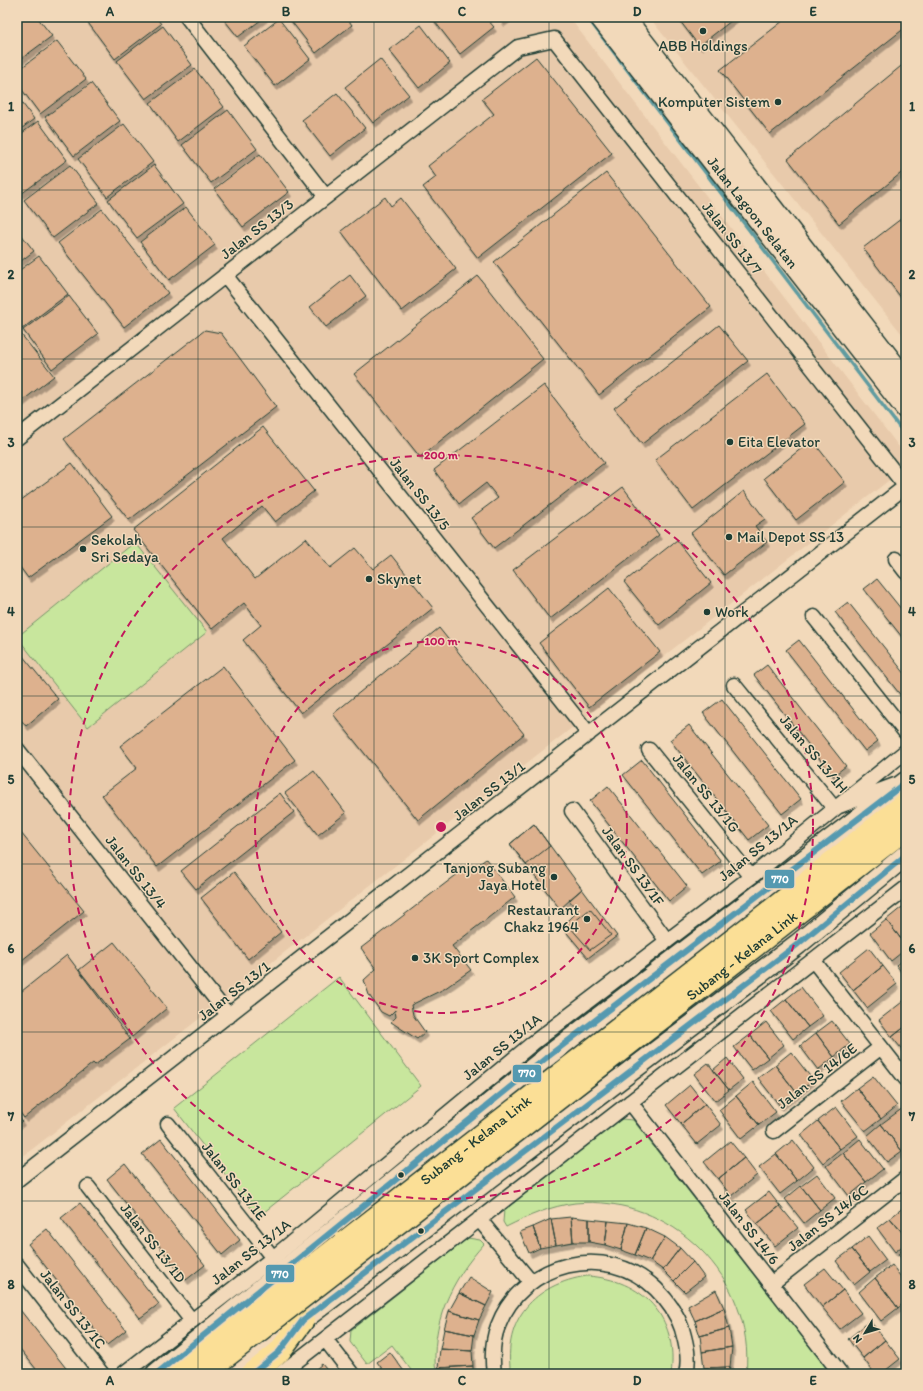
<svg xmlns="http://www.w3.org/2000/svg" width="923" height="1391" font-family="Itim,sans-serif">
<defs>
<filter id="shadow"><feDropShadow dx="2.5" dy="4.5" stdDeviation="0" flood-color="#0004"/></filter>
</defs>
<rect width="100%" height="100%" fill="#f2d9ba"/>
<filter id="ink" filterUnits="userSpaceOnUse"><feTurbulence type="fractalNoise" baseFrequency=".025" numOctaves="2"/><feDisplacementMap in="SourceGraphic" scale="8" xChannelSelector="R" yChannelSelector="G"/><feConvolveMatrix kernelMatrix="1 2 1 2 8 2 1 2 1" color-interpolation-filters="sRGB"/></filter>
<g filter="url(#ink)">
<path fill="#e8caab" d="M17 17H569L906 456V467L17 1161Z
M649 17H906V339Z"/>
<path fill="#c8e69d" stroke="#749268" d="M135 542 207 632 88 727 17 637Z
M339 977 421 1086 258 1217 174 1108Z
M621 1119 633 1120 831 1374H746C756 1278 671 1194 575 1203 551 1206 528 1216 506 1227L503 1222 504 1210Z
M468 1238 480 1240 484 1244C451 1280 430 1324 436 1374H414L392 1345 367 1364 350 1342 351 1330Z
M587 1276C642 1279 679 1317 671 1374H511C502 1319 535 1284 587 1276Z"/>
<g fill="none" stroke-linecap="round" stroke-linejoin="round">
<path stroke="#5f9ba0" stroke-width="3.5" d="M587 17 906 436"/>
</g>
<path fill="#ddb18e" stroke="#1f3d34" filter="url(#shadow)" d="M17 17H37L52 36 17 62Z
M91 17H156L161 24 115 59 86 20Z
M222 17H265L238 37Z
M288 17H346L352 25 316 53Z
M434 17H485L494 27 460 54 432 18Z
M499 17H509L502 22Z
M677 17H736L699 46Z
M788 17H906V27L770 134 720 70Z
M279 19 310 59 275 86 244 46Z
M421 25 450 63 419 88 389 50Z
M163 26 192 65 146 99 117 61Z
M57 41 86 79 40 114 17 83V71Z
M536 57 612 153 478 258 423 187 436 177 428 166 494 114 482 99Z
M380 59 409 95 373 123 345 87Z
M906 62V169L839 224 788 159Z
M195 69 224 107 178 142 150 103Z
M91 83 120 121 74 156 45 117Z
M337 93 365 128 330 156 302 120Z
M17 96 34 119 17 132Z
M228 110 257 149 211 183 182 145Z
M38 121 67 160 21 194 17 189V137Z
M124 124 153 162 107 197 78 159Z
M260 154 289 192 243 227 214 189Z
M70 165 99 203 53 238 24 200Z
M154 165 183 204 137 238 108 200Z
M606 173 711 307 599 395 494 262Z
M385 197 391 206 401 198 456 269 402 311 341 231Z
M186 207 215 245 169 280 140 242Z
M102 209 168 293 124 327 58 243Z
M906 215V304L863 248Z
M17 229 34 251 17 264Z
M39 256 68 294 22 329 17 322V272Z
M350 275 366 296 326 327 310 307Z
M478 276 543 359 420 457 354 374Z
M69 296 98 334 52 369 23 330Z
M719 325 748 361 642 444 614 408Z
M17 329 54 376 17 405Z
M205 330 221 333 276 407 129 520 64 439Z
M767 374 805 424 693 510 655 460Z
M544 385 604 463 494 548 471 518 498 498 486 483 459 504 434 470Z
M263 427 314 491 275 522 262 506 223 538 255 579 306 538 330 568 355 548 373 569 391 555 433 608 301 713 243 640 261 625 244 603 212 629 133 530Z
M812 440 845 482 796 520 764 478Z
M72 463 112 516 28 578 17 563V503Z
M623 487 659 535 550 619 513 570Z
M744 491 765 519 755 526 767 542 724 575 691 533Z
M677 540 711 583 659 625 624 582Z
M877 579 906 615V642L864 589Z
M609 588 660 652 589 707 539 643Z
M848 602 906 675V702L835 612Z
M439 628 524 734 418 820 333 714Z
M799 640 878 741 865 751 786 650Z
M17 649 58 699 26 726 17 715Z
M767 665 846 766 833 776 754 675Z
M223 666 295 760 157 867 102 795 137 768 120 746Z
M722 699 801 799 782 814 703 713Z
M689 725 768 825 749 840 670 740Z
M642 760 721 861 702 875 623 775Z
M314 771 346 813 318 835 285 793Z
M608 786 687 886 669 901 590 801Z
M280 793 294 812 196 889 181 871Z
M534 824 582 889 560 909 510 844Z
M534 824 550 846 526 865 510 844Z
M21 833 84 911 17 964V836Z
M486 859 515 897 452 946 471 970 444 989 411 1005 413 1015 425 1032 417 1039 391 1022 396 1017 395 1010 389 1016 381 1012 369 995 364 980 376 969 361 948 468 866 471 870Z
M234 872 281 932 248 959 201 898Z
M582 889 617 936 588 958 562 927 578 911 569 900Z
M902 907 906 912V945L886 920Z
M590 909 611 935 590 950 569 926Z
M886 920 906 945V949L891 961 870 933Z
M114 942 167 1008 132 1037 79 970Z
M869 948 883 966 853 990 839 972Z
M67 955 130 1039 95 1065 93 1063 24 1118 17 1108V995Z
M906 957V978L896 965Z
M883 966 897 984 867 1008 853 990Z
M801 987 823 1016 808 1027 786 999Z
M786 999 808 1027 793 1039 771 1011Z
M906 999V1026L892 1037 879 1020Z
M832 1021 850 1044 834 1057 816 1033Z
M766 1022 784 1045 768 1058 750 1035Z
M906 1026V1052L905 1053 892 1037Z
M816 1033 834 1057 818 1070 800 1046Z
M750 1035 768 1058 752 1070 734 1047Z
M791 1052 813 1080 797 1093 775 1065Z
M727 1058 743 1079 729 1090 713 1070Z
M708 1063 729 1090 715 1101 694 1074Z
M775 1065 797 1093 780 1106 758 1078Z
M873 1076 897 1106 881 1119 857 1088Z
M753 1082 776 1112 759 1125 736 1096Z
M690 1085 705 1104 681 1124 666 1105Z
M857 1088 881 1119 865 1131 841 1101Z
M736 1096 759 1125 741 1139 719 1110Z
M705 1104 721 1125 697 1144 681 1124Z
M836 1107 858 1136 840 1149 818 1121Z
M903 1108 906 1112V1147L902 1151 881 1124Z
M17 1114 22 1121 17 1125Z
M818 1121 840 1149 823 1163 801 1135Z
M881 1124 902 1151 887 1162 867 1136Z
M161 1139 240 1240 222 1255 142 1154Z
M860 1139 883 1169 866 1182 843 1153Z
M793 1140 814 1167 797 1181 776 1154Z
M730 1141 744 1158 718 1179 704 1162Z
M843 1153 866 1182 849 1196 826 1166Z
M776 1154 797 1181 780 1194 759 1167Z
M744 1158 757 1175 731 1196 718 1179Z
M125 1164 205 1265 186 1280 107 1179Z
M817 1174 835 1198 820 1210 801 1186Z
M801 1186 820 1210 804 1223 785 1199Z
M769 1192 780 1206 757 1224 746 1210Z
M80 1203 159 1304 140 1318 61 1218Z
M780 1206 798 1228 775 1246 757 1224Z
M904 1207 906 1210V1237L890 1218Z
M571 1217 573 1242 556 1245 551 1219Z
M571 1217 589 1219V1242H573Z
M890 1218 906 1237V1243L895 1252 877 1228Z
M551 1219 556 1245 540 1248 533 1227Z
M589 1219 608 1221 605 1245 589 1242Z
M608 1221 628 1223 621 1250 605 1245Z
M628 1223 646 1228 635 1255 621 1250Z
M533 1227 540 1248 529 1253 520 1232Z
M646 1228 665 1237 650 1261 635 1255Z
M47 1229 126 1330 107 1345 28 1244Z
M868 1236 886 1260 870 1272 852 1249Z
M665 1237 680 1248 663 1270 650 1261Z
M906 1247V1264L898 1254Z
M680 1248 693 1262 674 1281 663 1270Z
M852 1249 870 1272 854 1285 836 1261Z
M693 1262 704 1277 685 1292 674 1281Z
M892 1265 906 1284V1301L898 1308 875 1278Z
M825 1268 843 1290 822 1307 804 1284Z
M469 1277 493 1292 486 1306 459 1293Z
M875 1278 898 1308 881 1321 859 1292Z
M716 1290 724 1308 695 1321 688 1306Z
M843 1290 861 1313 840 1329 822 1307Z
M459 1293 486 1306 479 1320 449 1311Z
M17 1306 69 1372 67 1374H40L17 1345Z
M724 1308 729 1328 700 1336 695 1321Z
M449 1311 479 1320 474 1335 444 1329Z
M870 1321 885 1340 863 1358 848 1339Z
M729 1328 732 1347 702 1352 700 1336Z
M444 1329 474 1335 472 1351 440 1349Z
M885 1340 900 1359 881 1374H875L863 1358Z
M732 1347 730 1367 704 1368 702 1352Z
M440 1349 472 1351 473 1366 438 1368Z
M390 1352 406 1374H386L377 1362Z
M322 1364 330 1374H310Z
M473 1366V1374H439L438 1368Z
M730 1367 728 1374H703L704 1368Z"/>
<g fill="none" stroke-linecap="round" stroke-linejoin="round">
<g stroke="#1f3d34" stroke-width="17">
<path id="street" d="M187 17 326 197
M225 275 589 734
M17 438 518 47 554 39 906 487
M896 559 906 572
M814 617 906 733
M734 685 834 808 895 785
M17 749 229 1016
M649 750 751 877
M572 811 667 941
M813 960 906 1079
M630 1102 841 1374
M168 1124 273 1258
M774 1131 881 1047
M17 1180 906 486
M88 1187 192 1321
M479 1219 530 1281
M17 1265 102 1374
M771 1284 906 1178
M325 1339 352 1374
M123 1374 273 1258 533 1043 751 877 906 751
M280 1374 906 888
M494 1374C492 1358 492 1341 498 1326 522 1262 606 1241 656 1289 667 1300 677 1313 682 1329 686 1343 690 1359 686 1374"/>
</g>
<g stroke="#1f3d34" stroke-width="23">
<g id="secondary">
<path id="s1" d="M600 17 906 409"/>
<path d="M624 17 906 380"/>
<path d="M156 1374 546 1058 906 782"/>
<path d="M231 1374 798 944 906 855"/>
</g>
</g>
<g stroke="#1f3d34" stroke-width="25">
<path id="primary" d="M796 891 906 803
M806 906 906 828"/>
</g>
<g stroke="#1f3d34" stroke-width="25">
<path id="highway" d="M252 1374 279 1352 303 1320"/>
</g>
<use href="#street" stroke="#f2d9ba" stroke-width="14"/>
<use href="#secondary" stroke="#f2d9ba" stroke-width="20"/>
<use href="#primary" stroke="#fbdf96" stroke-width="22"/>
<use href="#highway" stroke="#fbdf96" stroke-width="22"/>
<g stroke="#1f3d34" stroke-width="25" stroke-linecap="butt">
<g id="primary-bridge">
<path id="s2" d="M175 1374 796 891"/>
<path id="s3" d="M203 1374 806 906"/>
</g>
</g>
<use href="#primary-bridge" stroke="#fbdf96" stroke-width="22"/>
<g stroke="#f2d9ba" stroke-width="9">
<path id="bus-1" d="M156 1374 546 1058 906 782
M252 1374 279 1352 303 1320 798 944 906 855"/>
</g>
<use href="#bus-1" stroke="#5499b0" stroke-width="6"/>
</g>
</g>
<path fill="none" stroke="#1f3d34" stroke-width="1" stroke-opacity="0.55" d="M198 17V1374M374 17V1374M549 17V1374M725 17V1374M17 190H906M17 359H906M17 527H906M17 696H906M17 864H906M17 1032H906M17 1201H906"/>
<g fill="none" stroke="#c2185b" stroke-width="2" stroke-dasharray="7 5">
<circle cx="441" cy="827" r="186"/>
<circle cx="441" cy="827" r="372"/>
</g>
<g fill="#1f3d34" stroke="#f2d9ba" stroke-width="1.5">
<circle cx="703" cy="31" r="4"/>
<circle cx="778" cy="102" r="4"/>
<circle cx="730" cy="442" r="4"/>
<circle cx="729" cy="537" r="4"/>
<circle cx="83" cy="549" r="4"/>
<circle cx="369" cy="579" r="4"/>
<circle cx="707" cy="612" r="4"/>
<circle cx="554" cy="877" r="4"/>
<circle cx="587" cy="919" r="4"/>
<circle cx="415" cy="958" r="4"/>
<circle cx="401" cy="1175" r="3.5"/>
<circle cx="421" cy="1231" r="3.5"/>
</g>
<g text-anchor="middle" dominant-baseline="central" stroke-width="3" stroke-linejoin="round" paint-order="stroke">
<g font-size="15" fill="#1f3d34" stroke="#f2d9ba" text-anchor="start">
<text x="703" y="46" text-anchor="middle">ABB Holdings</text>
<text x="770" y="102" text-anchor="end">Komputer Sistem</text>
<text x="738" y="442">Eita Elevator</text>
<text x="737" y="537">Mail Depot SS 13</text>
<text x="91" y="540">Sekolah<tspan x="91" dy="17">Sri Sedaya</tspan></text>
<text x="377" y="579">Skynet</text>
<text x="715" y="612">Work</text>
<text x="546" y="868" text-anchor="end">Tanjong Subang<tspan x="546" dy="17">Jaya Hotel</tspan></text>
<text x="579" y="910" text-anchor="end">Restaurant<tspan x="579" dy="17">Chakz 1964</tspan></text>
<text x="423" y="958">3K Sport Complex</text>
</g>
<g font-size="15" fill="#1f3d34" stroke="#f2d9ba">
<text stroke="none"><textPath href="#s1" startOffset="248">Jalan Lagoon Selatan</textPath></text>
<text transform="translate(257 229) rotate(-38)">Jalan SS 13/3</text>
<text transform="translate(732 238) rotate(52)">Jalan SS 13/7</text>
<text transform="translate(420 494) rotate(52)">Jalan SS 13/5</text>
<text transform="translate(814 754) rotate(50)">Jalan SS 13/1H</text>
<text transform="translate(489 791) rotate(-38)">Jalan SS 13/1</text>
<text transform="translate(706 793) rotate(51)">Jalan SS 13/1G</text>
<text transform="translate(758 848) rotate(-39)">Jalan SS 13/1A</text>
<text transform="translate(633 866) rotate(54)">Jalan SS 13/1F</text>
<text transform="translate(136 872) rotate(52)">Jalan SS 13/4</text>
<text stroke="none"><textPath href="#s3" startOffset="682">Subang - Kelana Link</textPath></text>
<text transform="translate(234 991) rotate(-38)">Jalan SS 13/1</text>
<text transform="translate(502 1047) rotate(-39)">Jalan SS 13/1A</text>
<text transform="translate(817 1076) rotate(-38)">Jalan SS 14/6E</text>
<text stroke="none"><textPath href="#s2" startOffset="381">Subang - Kelana Link</textPath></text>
<text transform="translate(234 1181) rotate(52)">Jalan SS 13/1E</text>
<text transform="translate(828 1218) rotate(-38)">Jalan SS 14/6C</text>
<text transform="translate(749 1228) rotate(52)">Jalan SS 14/6</text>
<text transform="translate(153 1243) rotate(52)">Jalan SS 13/1D</text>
<text transform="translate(251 1252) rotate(-38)">Jalan SS 13/1A</text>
<text transform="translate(73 1309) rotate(52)">Jalan SS 13/1C</text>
</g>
</g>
<circle cx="441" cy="827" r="6" fill="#c2185b" stroke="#f2d9ba" stroke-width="2"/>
<g font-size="12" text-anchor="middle" font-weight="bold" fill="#c2185b" stroke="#f2d9ba" stroke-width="3" stroke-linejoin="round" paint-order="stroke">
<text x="441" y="459">200 m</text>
<text x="441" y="645">100 m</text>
</g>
<g stroke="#f2d9ba" stroke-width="1.5">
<rect x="764" y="869" width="31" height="20" rx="4" fill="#5499b0"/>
<rect x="512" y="1064" width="30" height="19" rx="4" fill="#5499b0"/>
<rect x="265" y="1264" width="30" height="19" rx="4" fill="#5499b0"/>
</g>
<g font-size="11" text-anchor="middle" font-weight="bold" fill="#fff">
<text x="780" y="883">770</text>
<text x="527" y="1077">770</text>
<text x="280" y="1278">770</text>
</g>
<rect width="923" height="1391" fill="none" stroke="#f2d9ba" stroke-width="44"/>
<g transform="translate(865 1333) rotate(232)" stroke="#f2d9ba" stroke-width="3" paint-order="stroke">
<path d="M0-3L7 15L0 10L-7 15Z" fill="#1f3d34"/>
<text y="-6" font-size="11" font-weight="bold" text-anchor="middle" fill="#1f3d34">N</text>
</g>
<rect x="22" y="22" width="879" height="1347" fill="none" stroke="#1f3d34" stroke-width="1.5"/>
<g font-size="13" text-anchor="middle" font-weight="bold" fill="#1f3d34">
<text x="110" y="16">A</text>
<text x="286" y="16">B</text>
<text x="462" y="16">C</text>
<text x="637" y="16">D</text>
<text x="813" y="16">E</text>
<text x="11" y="111">1</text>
<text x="912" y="111">1</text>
<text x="11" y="279">2</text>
<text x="912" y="279">2</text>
<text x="11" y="447">3</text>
<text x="912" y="447">3</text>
<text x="11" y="616">4</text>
<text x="912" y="616">4</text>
<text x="11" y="784">5</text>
<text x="912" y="784">5</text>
<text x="11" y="953">6</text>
<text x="912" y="953">6</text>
<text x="11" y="1121">7</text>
<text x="912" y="1121">7</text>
<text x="11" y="1289">8</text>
<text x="912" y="1289">8</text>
<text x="110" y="1385">A</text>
<text x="286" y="1385">B</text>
<text x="462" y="1385">C</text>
<text x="637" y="1385">D</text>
<text x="813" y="1385">E</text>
</g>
</svg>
